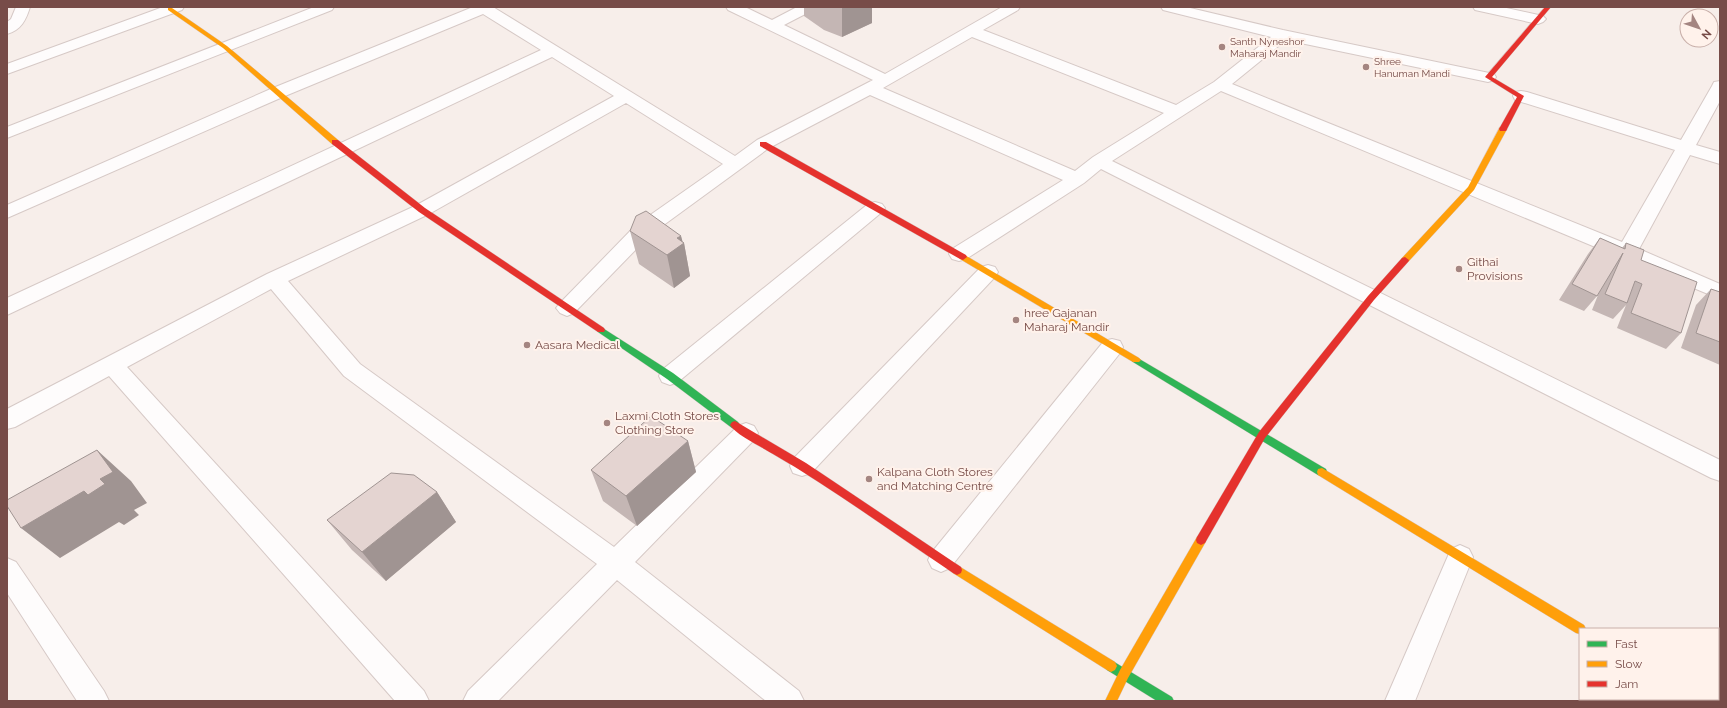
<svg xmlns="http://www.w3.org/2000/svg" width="1727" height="708" font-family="Raleway,sans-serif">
<rect width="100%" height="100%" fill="#f7eeea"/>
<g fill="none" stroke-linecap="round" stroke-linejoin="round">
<g stroke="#d6c9c6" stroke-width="2">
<path id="street" d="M16 7H30C26 20 21 30 7 34V22L11 19Z
M163 7H184L182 10 7 74V64Z
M314 7H334L332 10 7 138V127Z
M473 7H493L735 156 757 140 873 80 728 10 726 7H745L772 20 797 7H815L813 10 784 25 885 74 1002 7H1020L1018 10 983 30 1176 105 1214 82 1271 37 1163 10 1161 7H1186L1283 30 1494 74 1496 77 1494 80 1488 82 1286 40 1232 84 1622 242 1675 150 1515 100 1513 96 1515 92 1521 91 1527 92 1681 140 1712 86 1714 82 1720 81V101L1696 145 1720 152V164L1690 155 1639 249 1720 284V299L1221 91 1112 161 1720 460V481L1711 478 1101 169 1084 183 966 259 959 261 952 259 949 254 952 249 1063 180 870 95 769 148 650 235 574 313 567 316 560 313 556 308 560 303 636 225 723 164 626 103 429 214 288 281 360 364 614 547 738 426 746 423 754 426 758 433 754 440 635 562 799 691 804 701H766L617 580 498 701H463L468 691 597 564 344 376 271 289 127 367 424 691 429 701H395L109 376 15 427 7 429V409L267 274 415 206 614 96 552 57 7 315V298L541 50 483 14 285 96 7 218V205L273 88ZM972 37 1164 113 1093 157 1075 171 883 88Z
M1473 7H1502L1543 16 1546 19 1543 22 1538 24 1475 10Z
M875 202 882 204 885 208 882 212 678 382 670 385 662 382 659 376 662 370 868 204Z
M988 265 995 267 998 272 995 277 811 473 802 476 793 473 790 466 793 459 981 267Z
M1112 339 1120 341 1123 347 1120 353 950 568 941 572 932 568 928 560 932 552 1104 341Z
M1460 545 1469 549 1473 557 1415 701H1385L1451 549Z
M7 558 16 562 104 691 109 701H77L7 593Z
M1662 699H1714L1715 701H1661Z"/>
</g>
<g stroke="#d8cac8" stroke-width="1">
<path id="fast" d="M601 327 673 373 738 422 740 425 738 428 735 429 732 428 667 379 598 332 597 330Z
M1136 357 1326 469 1327 472 1326 475 1322 476 1318 475 1133 362 1131 360 1133 358Z
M1111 660 1172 697 1174 701H1157L1107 670 1105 666 1107 662Z"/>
</g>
<g stroke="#d8cac8" stroke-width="1">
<path id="slow" d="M168 8H172L227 46 338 140V144H332L223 48 168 10Z
M1500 127H1503L1507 129 1474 190 1408 262H1402L1401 260 1402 258 1468 187Z
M963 254 1139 358 1141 360 1139 362H1133L960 259 959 257Z
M1322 468 1584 625 1586 629H1580V634L1576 633 1318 475 1317 472 1318 469Z
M1201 535 1205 537 1206 540 1205 543 1128 678 1117 701H1105L1120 670 1197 537Z
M957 565 1115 662 1117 666 1115 670 1111 672 1107 670 953 573 952 570 953 567Z"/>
</g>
<g stroke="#d8cac8" stroke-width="1">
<path id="jam" d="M1545 7H1551L1492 77 1524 96 1506 131H1500L1499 129 1517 97 1485 77Z
M332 140H338L425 208 604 328 605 330 604 332H598L419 212 332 144Z
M760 142H766L966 255 967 257 963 260 960 259 760 146Z
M1405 257 1409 260 1408 262 1374 300 1265 438 1205 543 1201 545 1197 543 1196 540 1197 537 1259 432 1368 296 1402 258Z
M735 421 806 463 961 567 962 570 961 573 957 575 953 573C893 533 835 490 773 454 762 447 736 435 730 425L732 422Z"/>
</g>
<use href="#street" fill="#fefcfc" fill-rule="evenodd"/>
<use href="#fast" fill="#30b455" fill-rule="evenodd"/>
<use href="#slow" fill="#ff9f0a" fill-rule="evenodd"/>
<use href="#jam" fill="#e5322d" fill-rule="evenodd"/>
</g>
<path fill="#c4b6b4" d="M804 7H872V23L842 37 824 30 804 16Z
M630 231 681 236 682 242 684 243 690 276 674 288 639 264Z
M1600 238 1622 248 1626 243 1641 260 1681 333 1666 349 1617 328 1626 305 1613 319 1592 310 1600 290 1597 296 1584 311 1559 300 1588 254Z
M1711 289 1720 292V365L1681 348 1696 305Z
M688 441 696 472 637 526 603 501 591 470Z
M437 492 456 522 386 581 352 550 327 520Z"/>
<path fill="#a09492" d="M842 7H872V23L842 37Z
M681 236 683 243H684L690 276 674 288 667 255 677 238Z
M688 441 696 472 637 526 626 496Z
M97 450 131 481 147 503 134 510 139 515 124 525 119 522 60 558 21 528 100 479Z
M437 492 456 522 386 581 362 552Z"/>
<path fill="#e4d4d1" stroke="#a09492" d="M646 211 681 236 677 238 684 243 667 255 630 231 636 216Z
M1600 238 1625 249 1626 243 1644 250 1641 260 1697 282 1681 333 1631 313 1642 284 1635 281 1627 303 1605 294 1623 253 1597 296 1572 284Z
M1711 289 1720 292V342L1696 333Z
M651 416 688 441 626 496 591 470Z
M97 450 113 472 100 479 105 484 88 495 84 491 21 528 7 506V500Z
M391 473 414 475 437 492 362 552 327 520Z"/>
<g fill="#a48581" stroke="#fff2eb" stroke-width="1.5">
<circle cx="1222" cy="47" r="4"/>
<circle cx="1366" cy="67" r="4"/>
<circle cx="1459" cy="269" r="4"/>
<circle cx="1016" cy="320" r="4"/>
<circle cx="527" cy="345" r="4"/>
<circle cx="607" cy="423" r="4"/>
<circle cx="869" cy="479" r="4"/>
</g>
<g text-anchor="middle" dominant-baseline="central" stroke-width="4" stroke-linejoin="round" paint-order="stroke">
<g font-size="10" fill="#774c48" stroke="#fff2eb" text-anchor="start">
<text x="1230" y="41">Santh Nyneshor<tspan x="1230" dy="12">Maharaj Mandir</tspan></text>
<text x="1374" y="61">Shree<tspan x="1374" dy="12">Hanuman Mandi</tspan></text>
</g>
<g font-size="12" fill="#774c48" stroke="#fff2eb" text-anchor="start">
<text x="1467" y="262">Githai<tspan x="1467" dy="14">Provisions</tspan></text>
<text x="1024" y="313">hree Gajanan<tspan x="1024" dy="14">Maharaj Mandir</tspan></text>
<text x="535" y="345">Aasara Medical</text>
<text x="615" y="416">Laxmi Cloth Stores<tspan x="615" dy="14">Clothing Store</tspan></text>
<text x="877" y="472">Kalpana Cloth Stores<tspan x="877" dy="14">and Matching Centre</tspan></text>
</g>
</g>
<rect width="1727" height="708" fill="none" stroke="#774c48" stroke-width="16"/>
<rect x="1579" y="628" width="140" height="72" fill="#fff2eb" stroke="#c9b0aa"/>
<rect x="1587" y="641" width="20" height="6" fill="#30b455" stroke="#c9b0aa"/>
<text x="1615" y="648" font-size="12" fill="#774c48">Fast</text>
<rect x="1587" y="661" width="20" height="6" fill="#ff9f0a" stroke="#c9b0aa"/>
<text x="1615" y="668" font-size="12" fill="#774c48">Slow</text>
<rect x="1587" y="681" width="20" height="6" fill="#e5322d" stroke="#c9b0aa"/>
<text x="1615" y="688" font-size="12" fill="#774c48">Jam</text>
<g transform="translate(1699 28) rotate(130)"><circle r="19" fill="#fff2eb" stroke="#c9b0aa"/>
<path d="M0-3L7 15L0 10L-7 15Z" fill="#a48581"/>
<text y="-6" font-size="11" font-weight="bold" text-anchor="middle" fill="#774c48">N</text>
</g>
</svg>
